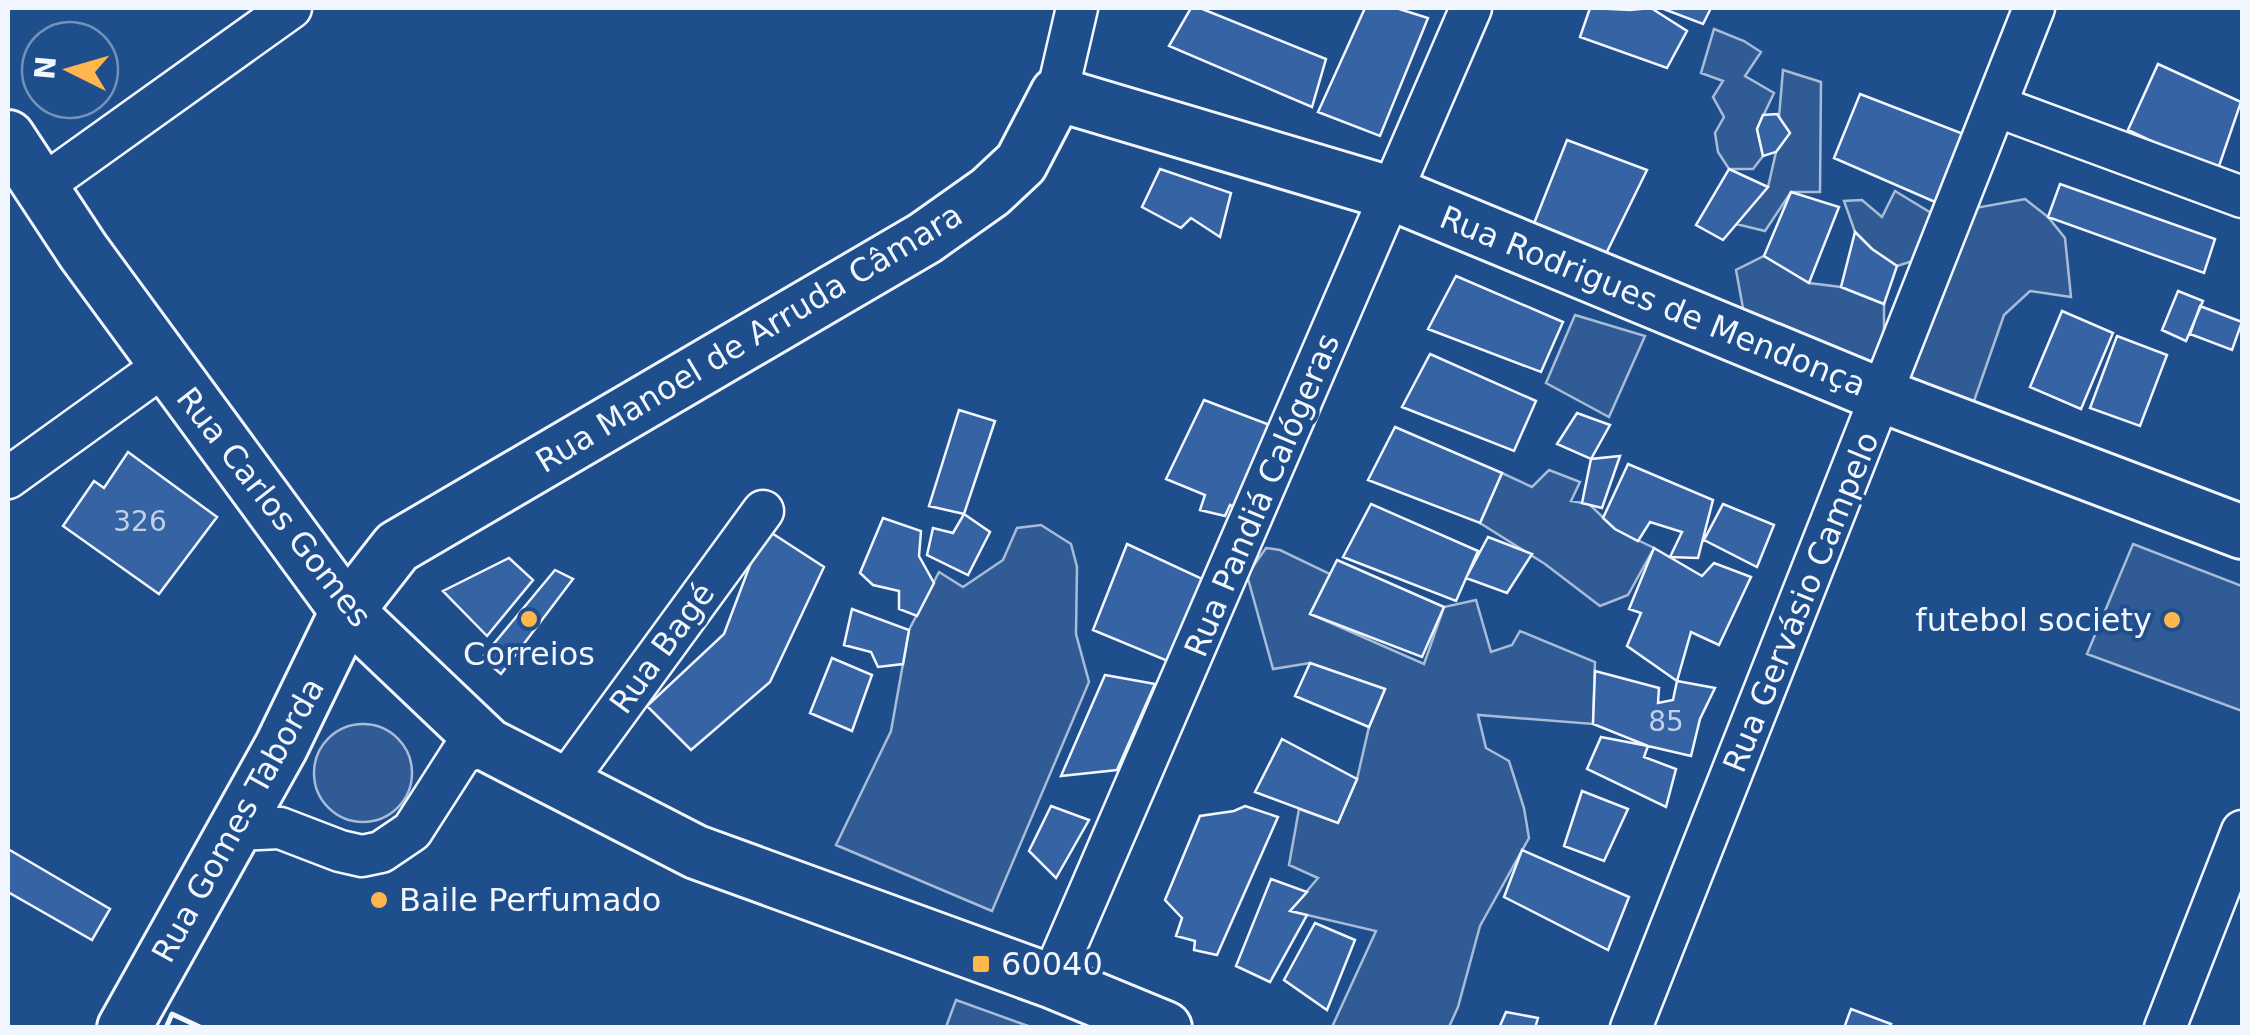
<svg xmlns="http://www.w3.org/2000/svg" width="2250" height="1035" font-family="'DejaVu Sans',sans-serif">
<rect width="100%" height="100%" fill="#1f4e8c"/>
<path fill="#305b95" stroke="#a8bbd7" stroke-width="2.5" d="M1714 29 1744 41 1761 52 1745 76 1774 93 1757 129 1763 156 1753 169H1729L1718 152 1715 133 1724 117 1713 97 1723 81 1701 73Z
M1783 70 1821 82 1820 192H1791L1765 231 1736 224 1768 187 1776 152Z
M1895 191 1941 219 1922 258 1897 266 1872 249 1855 232 1844 201 1862 200 1882 217Z
M2025 199 2048 217 2065 238 2071 297 2030 291 2004 315 1973 404 1902 382 1964 210Z
M1764 256 1809 283 1841 287 1884 304V349L1872 377 1747 330 1736 270Z
M1575 315 1645 336 1609 417 1546 383Z
M1549 470 1580 482 1571 501 1589 504 1615 529 1654 548 1628 595 1600 606 1545 564 1480 523 1502 473 1532 487Z
M1041 525 1071 544 1077 567 1076 634 1089 682 992 911 836 845 891 731 909 630 939 572 963 587 1003 560 1017 528Z
M2133 544 2242 586V711L2087 654Z
M1266 548 1280 550 1330 574 1310 614 1424 664 1444 607 1476 600 1491 652 1512 645 1520 631 1595 662 1593 724 1478 715 1486 748 1509 761 1524 808 1529 838 1480 926 1458 1007 1449 1027H1332L1376 931 1290 911 1318 878 1289 865 1299 809 1338 823 1357 779 1369 727 1385 689 1310 663 1273 669 1247 575Z
M314 773a49 49 0 1 1 98 0a49 49 0 1 1-98 0Z
M956 1000 1031 1027H946Z"/>
<path fill="#3563a3" stroke="#f2f6ff" stroke-width="2.5" d="M1191 8H1200L1326 59 1312 107 1169 46Z
M1365 8H1396L1428 18 1380 136 1318 112Z
M1590 8 1630 10 1651 8 1687 31 1667 68 1580 37Z
M1661 8H1711L1703 24Z
M2158 64 2241 102 2217 172 2128 130Z
M1860 94 1966 135 1942 205 1834 158Z
M1777 114 1790 133 1776 152 1763 156 1757 129 1763 115Z
M1567 140 1647 170 1601 264 1533 226Z
M1160 169 1231 193 1220 237 1191 218 1181 228 1142 207Z
M1729 169 1768 187 1723 240 1696 225Z
M2060 184 2215 239 2204 273 2048 217Z
M1791 192 1839 207 1809 283 1764 256Z
M1855 232 1872 249 1897 266 1884 304 1841 287Z
M1456 276 1563 322 1541 372 1428 329Z
M2178 291 2203 301 2186 341 2162 330Z
M2200 306 2242 322 2232 350 2190 334Z
M2062 311 2113 333 2081 409 2030 387Z
M2117 336 2167 355 2140 426 2090 408Z
M1430 354 1536 401 1514 451 1402 407Z
M1204 400 1280 429 1244 512 1230 505 1225 516 1200 510 1205 495 1166 479Z
M959 410 995 421 964 514 929 506Z
M1577 413 1610 425 1591 459 1557 444Z
M1395 427 1502 473 1480 523 1368 480Z
M128 452 217 517 159 594 63 526 94 481 104 488Z
M1620 456 1602 508 1582 503 1591 459Z
M1628 464 1713 500 1698 558 1670 557 1682 532 1650 522 1638 541 1615 529 1603 518Z
M1371 504 1478 551 1456 601 1343 557Z
M1723 504 1774 525 1757 567 1704 540Z
M964 514 990 532 968 575 927 555 933 528 953 533Z
M883 518 921 531 919 556 934 583 917 616 899 609V591L873 585 860 573Z
M764 528 824 567 770 682 691 750 647 706 724 634Z
M1488 537 1532 554 1507 593 1466 578Z
M1127 544 1211 583 1170 662 1093 630Z
M1654 548 1702 576 1714 563 1751 577 1719 645 1691 632 1677 681 1627 646 1641 613 1629 609Z
M509 558 533 580 487 636 443 591Z
M1337 560 1444 607 1422 657 1310 614Z
M555 570 573 579 501 674 482 658Z
M852 609 909 630 903 664 878 667 871 652 844 645Z
M832 658 872 675 852 731 810 713Z
M1310 663 1385 689 1369 727 1295 696Z
M1595 671 1659 688 1658 703 1673 700 1677 681 1715 688 1700 719 1691 756 1648 746 1593 724Z
M1105 675 1155 684 1117 770 1061 776Z
M1601 737 1648 746 1644 757 1676 769 1666 807 1587 769Z
M1282 739 1357 779 1338 823 1255 792Z
M1582 791 1628 809 1604 861 1564 846Z
M1051 806 1089 820 1056 878 1029 851Z
M1245 806 1278 817 1217 955 1194 950 1195 941 1176 936 1182 918 1165 900 1200 816 1234 811Z
M8 849 110 909 92 940 8 892Z
M1522 850 1629 897 1608 950 1504 897Z
M1271 879 1307 892 1290 911 1307 915 1270 982 1236 966Z
M1315 923 1355 940 1327 1010 1284 980Z
M1851 1009 1891 1024 1889 1028H1844Z
M1506 1012 1538 1018 1535 1028H1499Z"/>
<g fill="none" stroke-linecap="round" stroke-linejoin="round">
<g stroke="#f2f6ff" stroke-width="45">
<path id="minor" d="M1057 94 1077 8
M1996 106 2242 197
M42 186 291 8
M8 478 165 365
M563 785 763 511
M234 830 280 828 340 851 362 856 381 852 412 831 462 753 488 745
M1051 981 1471 8
M1631 1028 2034 8
M2165 1028 2242 831"/>
</g>
<g stroke="#f2f6ff" stroke-width="58">
<path id="major" d="M8 137 83 251 347 611 488 745 696 852 1051 981 1165 1028
M124 1028 281 747 347 611 397 547 925 238 990 192 1021 163 1057 94 1393 194 1883 396 2242 532"/>
</g>
<use href="#minor" stroke="#1f4e8c" stroke-width="40"/>
<use href="#major" stroke="#1f4e8c" stroke-width="52"/>
<path stroke="#f2f6ff" stroke-width="5" d="M166 1028 172 1014 202 1028"/>
</g>
<g fill="#ffb74d" stroke="#1f4e8c" stroke-width="4">
<circle cx="529" cy="619" r="10"/>
<circle cx="2172" cy="620" r="10"/>
<circle cx="379" cy="900" r="10"/>
<rect x="971" y="954" width="20" height="20" rx="5"/>
</g>
<g text-anchor="middle" dominant-baseline="central" stroke-width="8" stroke-linejoin="round" paint-order="stroke">
<g font-size="28" fill="#c3d1e8">
<text x="140" y="521">326</text>
<text x="1666" y="721">85</text>
</g>
<g font-size="32" fill="#f2f6ff" stroke="#1f4e8c">
<text transform="translate(1653 301) rotate(22)">Rua Rodrigues de Mendonça</text>
<text transform="translate(749 338) rotate(-31)">Rua Manoel de Arruda Câmara</text>
<text transform="translate(1262 495) rotate(-67)">Rua Pandiá Calógeras</text>
<text transform="translate(274 507) rotate(52)">Rua Carlos Gomes</text>
<text transform="translate(1801 602) rotate(-68)">Rua Gervásio Campelo</text>
<text transform="translate(662 648) rotate(-54)">Rua Bagé</text>
<text transform="translate(238 820) rotate(-61)">Rua Gomes Taborda</text>
</g>
<g font-size="32" fill="#f2f6ff" stroke="#1f4e8c" text-anchor="start">
<text x="2152" y="620" text-anchor="end">futebol society</text>
<text x="529" y="654" text-anchor="middle">Correios</text>
<text x="399" y="900">Baile Perfumado</text>
<text x="1001" y="964">60040</text>
</g>
</g>
<rect width="2250" height="1035" fill="none" stroke="#f2f6ff" stroke-width="20"/>
<g transform="translate(70 70) rotate(275)"><circle r="48" fill="#1f4e8c" stroke="#7391ba" stroke-width="2.5"/>
<path d="M0-8L18 38L0 25L-18 38Z" fill="#ffb74d"/>
<text y="-15" font-size="28" font-weight="bold" text-anchor="middle" fill="#f2f6ff">N</text>
</g>
</svg>
